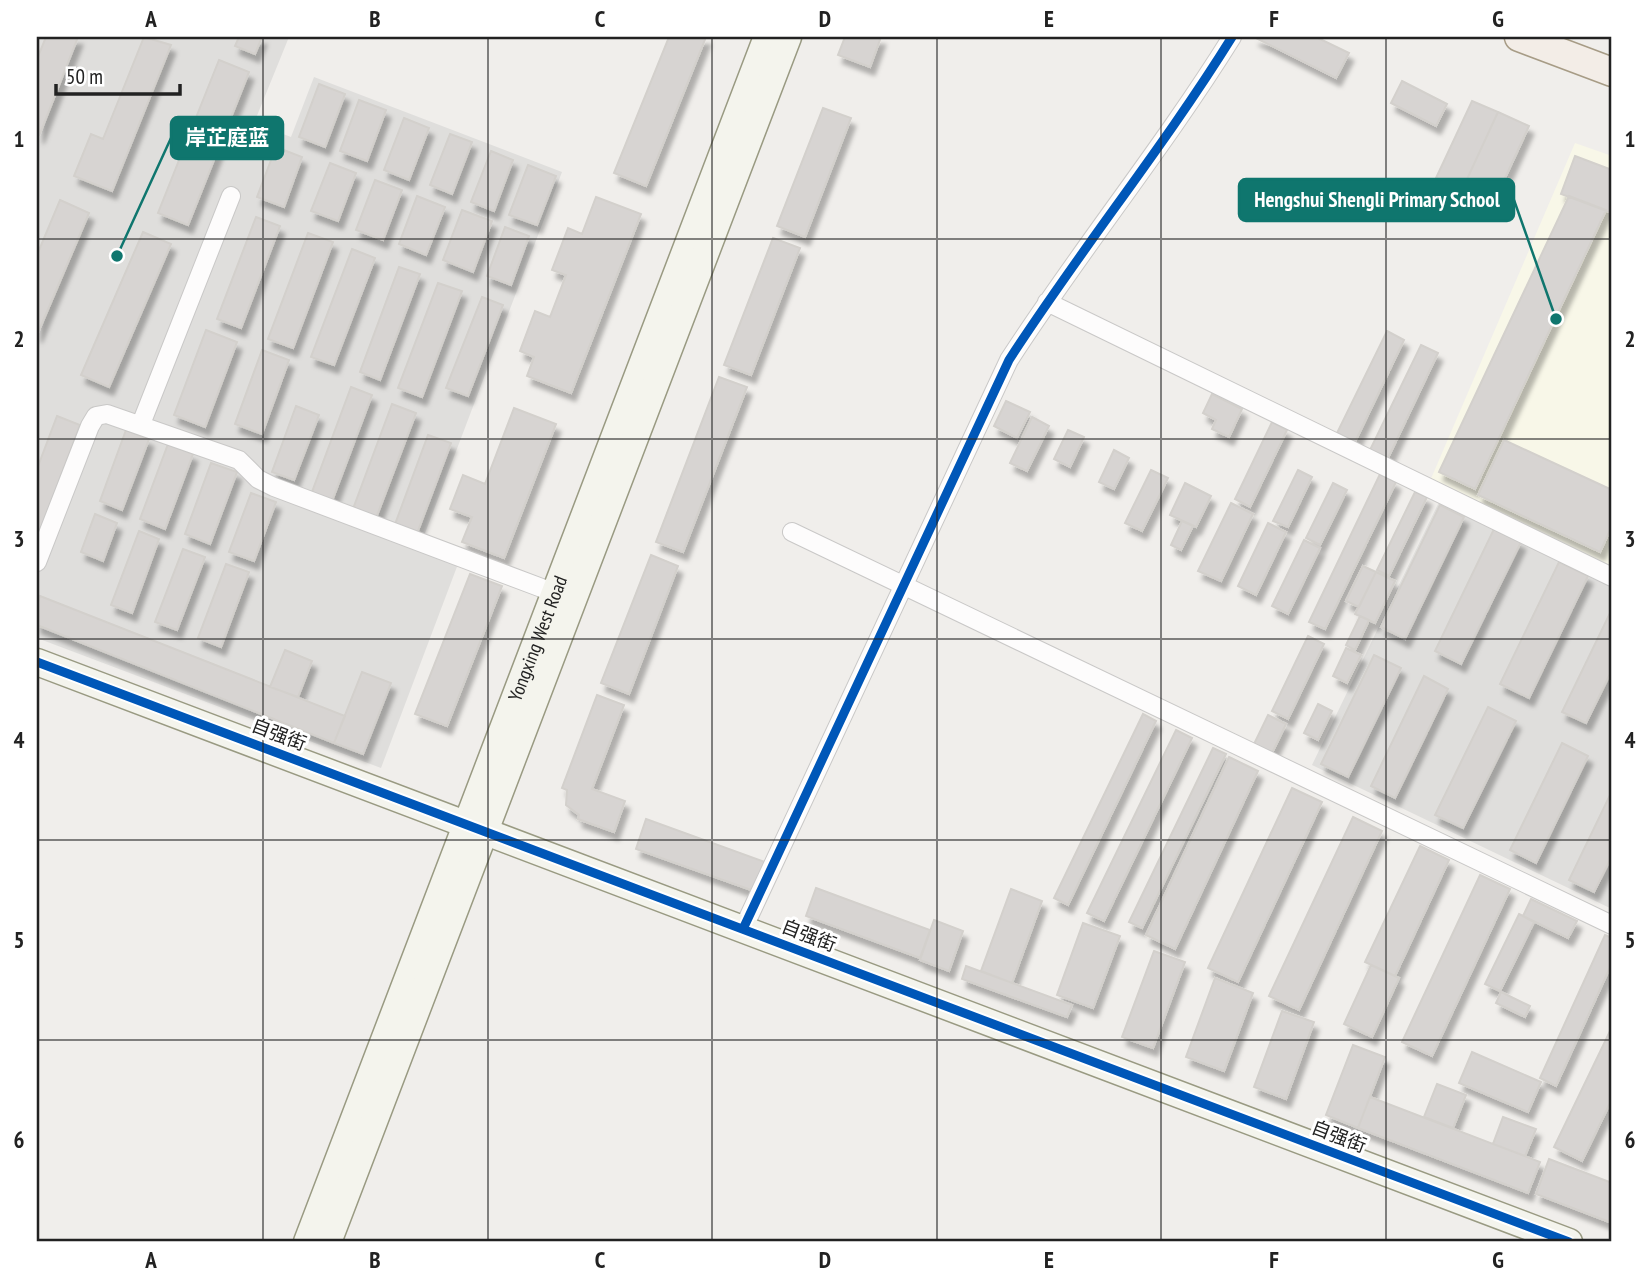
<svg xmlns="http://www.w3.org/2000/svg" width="1649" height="1279" font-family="'PT Sans Narrow','Noto Sans SC',sans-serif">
<defs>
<filter id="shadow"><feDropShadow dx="4.5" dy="8" stdDeviation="2" flood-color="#0004"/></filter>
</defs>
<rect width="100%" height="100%" fill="#f0eeeb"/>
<path fill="#dfdedc" d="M37 37H289L254 123 291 137 314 77 562 172 419 549 458 564 381 768 37 638Z
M1439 502 1612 585V909L1312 765Z"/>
<path fill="#f8f7e8" d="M1575 143 1612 156V568L1430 481Z"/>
<path fill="#d7d4d2" stroke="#d3d0cc" stroke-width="2" filter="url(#shadow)" d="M46 37H78L39 136 37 59Z
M144 37 171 45 112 191 74 176 91 134 103 139Z
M239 37H262L255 54 235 46Z
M669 37H706L646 186 614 173Z
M845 37H881L870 67 838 55Z
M1254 37H1316L1349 53 1336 78Z
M219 60 249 72 188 225 158 213Z
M1402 81 1447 104 1436 126 1391 103Z
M319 84 345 94 325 147 299 137Z
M359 100 386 110 367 161 340 151Z
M1472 101 1498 112 1462 190 1436 178Z
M823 108 851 118 805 237 777 226Z
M1498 112 1529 126 1493 204 1462 190Z
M404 118 429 128 409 180 384 170Z
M450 134 472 142 452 194 430 185Z
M276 147 302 157 284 207 257 197Z
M491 151 513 160 494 211 471 202Z
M1575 156 1612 170V213L1561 194Z
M330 163 356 173 338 221 311 211Z
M528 165 556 176 537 225 509 215Z
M375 180 402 190 383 240 356 230Z
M417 196 445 207 426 255 399 244Z
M1569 196 1606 210 1475 489 1439 472Z
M596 197 641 214 571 393 527 376 534 357 520 351 535 311 550 317 566 275 552 270 568 228 582 234Z
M60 200 89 213 37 335V255Z
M462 210 492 221 473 272 443 260Z
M256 217 280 226 241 328 217 319Z
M505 227 529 236 511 285 487 276Z
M143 232 171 244 109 387 81 375Z
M308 233 333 242 293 348 268 339Z
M773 238 800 248 751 375 724 365Z
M352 249 375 258 334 365 311 357Z
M399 267 420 274 380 380 360 372Z
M438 283 462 291 422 397 398 388Z
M482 297 503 305 468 396 446 388Z
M206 330 237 342 205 427 174 415Z
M1387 331 1404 340 1355 442 1337 433Z
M1421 345 1438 353 1388 458 1370 450Z
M262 350 289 360 262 434 235 424Z
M719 377 747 387 683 552 656 542Z
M351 387 372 395 332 501 312 492Z
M1212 394 1242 409 1229 437 1212 429 1216 420 1203 413Z
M1006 401 1030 412 1017 438 994 426Z
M392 404 416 413 376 518 353 509Z
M296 406 319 415 294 480 272 472Z
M514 408 556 424 504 558 462 542 472 517 450 509 463 475 485 484Z
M57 416 80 425 37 540V469Z
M1032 417 1049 426 1027 471 1010 463Z
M1272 422 1287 430 1250 507 1235 499Z
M126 430 149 439 122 510 100 501Z
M1068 430 1084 437 1070 467 1054 459Z
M428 435 451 443 416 536 394 527Z
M1504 440 1612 490V526L1600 552 1478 495Z
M168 444 193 454 165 529 140 519Z
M1114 450 1129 458 1114 489 1099 482Z
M211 463 237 472 210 544 185 534Z
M1151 470 1168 478 1142 531 1125 523Z
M1298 470 1312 477 1288 527 1273 521Z
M1380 474 1396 482 1325 629 1309 622Z
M1185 483 1211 496 1196 527 1170 515Z
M1333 483 1347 490 1320 545 1306 538Z
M1415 492 1427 497 1389 576 1377 570Z
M251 493 276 502 254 561 229 552Z
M1231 503 1253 514 1221 581 1198 571Z
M1440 505 1464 517 1405 639 1381 627Z
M95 514 117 523 103 561 81 552Z
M1182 521 1193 526 1181 550 1171 545Z
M1268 523 1286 532 1256 595 1238 586Z
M1494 529 1521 542 1461 664 1435 651Z
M139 531 159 539 132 613 111 605Z
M1304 540 1320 548 1288 614 1272 606Z
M183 549 205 557 177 630 155 622Z
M651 555 678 566 629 694 601 683Z
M1559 562 1588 576 1529 698 1500 684Z
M226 564 249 572 221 647 198 638Z
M1363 566 1376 572 1359 607 1346 601Z
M1376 572 1395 581 1375 623 1355 614Z
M470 574 502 586 447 726 415 714Z
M40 596 345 716 334 743 37 625V605Z
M1612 609V670L1586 723 1562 712Z
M1360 616 1369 620 1355 650 1346 645Z
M1308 636 1324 644 1288 719 1272 711Z
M1346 648 1361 655 1347 683 1333 676Z
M285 650 312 661 298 697 270 687Z
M1374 655 1401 668 1348 777 1321 764Z
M362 672 391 683 363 754 334 743Z
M1424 676 1448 689 1395 798 1371 786Z
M597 695 624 705 592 789 625 801 614 832 578 819 579 815 566 805 567 790 562 788Z
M1318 704 1332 711 1318 740 1304 733Z
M1488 707 1516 721 1463 828 1435 815Z
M1143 714 1156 721 1068 905 1054 898Z
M1268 715 1286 724 1272 753 1254 744Z
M1176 730 1192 738 1104 921 1087 913Z
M1562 743 1588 756 1536 863 1510 850Z
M1213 748 1226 754 1142 928 1129 922Z
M1229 757 1258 771 1175 949 1146 935Z
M1292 788 1322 802 1238 982 1208 968Z
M1612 791V856L1594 892 1569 880Z
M1353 817 1382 831 1299 1010 1269 996Z
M646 819 765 862 754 891 636 849Z
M1420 846 1449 860 1395 976 1365 962Z
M1480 875 1510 889 1432 1056 1402 1042Z
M816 888 930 930 920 958 806 916Z
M1011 889 1042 901 1012 983 981 971Z
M1531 899 1577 921 1568 938 1523 916Z
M1519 914 1534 922 1500 991 1485 984Z
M934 920 963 931 949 971 920 960Z
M1083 923 1120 936 1093 1008 1057 995Z
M1605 935 1612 938V963L1556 1086 1540 1078Z
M1154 951 1185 962 1153 1048 1122 1037Z
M1371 965 1399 978 1372 1037 1344 1024Z
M966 966 1072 1005 1067 1017 962 979Z
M1215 978 1253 993 1224 1071 1186 1057Z
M1501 992 1530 1006 1525 1017 1496 1003Z
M1282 1011 1314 1022 1286 1099 1254 1087Z
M1612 1027V1099L1582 1161 1554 1147Z
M1353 1045 1385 1057 1358 1128 1326 1115Z
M1472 1052 1541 1082 1528 1112 1459 1083Z
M1437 1084 1466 1095 1453 1128 1424 1117Z
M1370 1097 1540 1162 1528 1193 1358 1128Z
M1503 1117 1536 1129 1525 1156 1493 1144Z
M1549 1159 1612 1183V1223L1536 1194Z"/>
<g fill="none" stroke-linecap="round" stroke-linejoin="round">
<g stroke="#c9c8c7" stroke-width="20">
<path id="street" d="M1047 302 1612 577
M141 424 231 196
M792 532 1612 925
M37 562 90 426 96 416 107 414 239 460 258 479 274 487 555 593
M743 929 1009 360C1080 250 1163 148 1232 37"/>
</g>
<g stroke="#999a82" stroke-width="29">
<g id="secondary">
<path d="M37 662 1569 1242"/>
<path id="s1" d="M307 1242 767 37"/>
<path d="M328 1242 788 37"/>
</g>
</g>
<g stroke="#a79c86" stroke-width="31">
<path id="primary" d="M1519 37 1612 72"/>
</g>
<use href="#street" stroke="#fdfcfc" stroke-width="18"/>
<use href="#secondary" stroke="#f4f4ed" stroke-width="26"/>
<use href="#primary" stroke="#f3ede7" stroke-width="28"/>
<g stroke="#fff" stroke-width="13">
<path id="cycleway" d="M37 662 1569 1242
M743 929 1009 360C1080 250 1163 148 1232 37"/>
</g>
<use href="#cycleway" stroke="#0057b8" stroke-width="9"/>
</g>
<path fill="none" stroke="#222" stroke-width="2" stroke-opacity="0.55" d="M263 37V1242M488 37V1242M712 37V1242M937 37V1242M1161 37V1242M1386 37V1242M37 239H1612M37 439H1612M37 639H1612M37 840H1612M37 1040H1612"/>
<g text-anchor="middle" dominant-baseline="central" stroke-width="6" stroke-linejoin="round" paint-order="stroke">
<g font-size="19" fill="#222" stroke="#fff">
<text stroke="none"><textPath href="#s1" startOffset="646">Yongxing West Road</textPath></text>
<text transform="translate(279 734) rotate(21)">自强街</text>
<text transform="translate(809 935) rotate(21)">自强街</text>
<text transform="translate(1339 1136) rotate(21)">自强街</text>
</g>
</g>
<path fill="none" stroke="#0f766e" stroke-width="2.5" d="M117 256L171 138M1556 319L1514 200"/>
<g fill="#0f766e" stroke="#fff" stroke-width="2.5">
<circle cx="117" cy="256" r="7"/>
<circle cx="1556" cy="319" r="7"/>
</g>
<g fill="#0f766e" stroke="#0f766e" stroke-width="2.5">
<rect x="171" y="117" width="112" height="42" rx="7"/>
<rect x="1239" y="179" width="275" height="42" rx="7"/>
</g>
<g font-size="21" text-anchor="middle" font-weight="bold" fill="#fff">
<text x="227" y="145">岸芷庭蓝</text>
<text x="1377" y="207">Hengshui Shengli Primary School</text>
</g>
<rect width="1649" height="1279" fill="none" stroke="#ffffff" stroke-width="77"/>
<path d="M56 84v10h124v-10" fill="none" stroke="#222222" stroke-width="3.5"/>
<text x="66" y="84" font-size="21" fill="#222222" stroke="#ffffff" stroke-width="5" paint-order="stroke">50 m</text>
<rect x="38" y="38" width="1572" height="1202" fill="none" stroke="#222" stroke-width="2.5"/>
<g font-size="23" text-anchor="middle" font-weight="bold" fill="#222">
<text x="151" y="27">A</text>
<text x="375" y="27">B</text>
<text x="600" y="27">C</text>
<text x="825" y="27">D</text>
<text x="1049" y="27">E</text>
<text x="1274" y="27">F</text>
<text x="1498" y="27">G</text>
<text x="19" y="147">1</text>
<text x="1630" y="147">1</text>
<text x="19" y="347">2</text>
<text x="1630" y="347">2</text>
<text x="19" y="547">3</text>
<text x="1630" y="547">3</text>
<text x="19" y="748">4</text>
<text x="1630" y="748">4</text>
<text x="19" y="948">5</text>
<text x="1630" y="948">5</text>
<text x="19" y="1148">6</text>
<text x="1630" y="1148">6</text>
<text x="151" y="1268">A</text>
<text x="375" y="1268">B</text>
<text x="600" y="1268">C</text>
<text x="825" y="1268">D</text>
<text x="1049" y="1268">E</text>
<text x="1274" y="1268">F</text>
<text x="1498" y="1268">G</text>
</g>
</svg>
